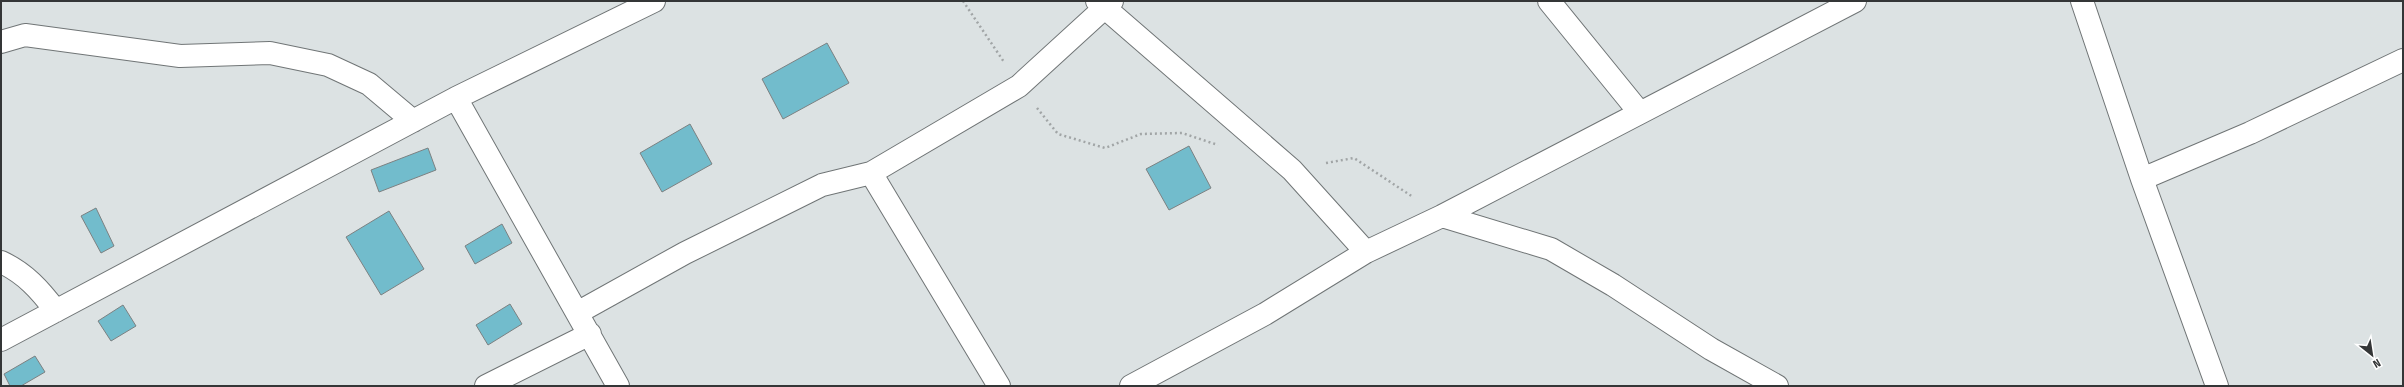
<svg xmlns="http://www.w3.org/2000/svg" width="2404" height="387" font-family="'Fira Sans Condensed',sans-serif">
<rect width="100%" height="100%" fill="#dce2e3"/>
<path fill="#72bccc" stroke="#7c8182" d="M827 43 849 83 783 119 762 79Z
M690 124 712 164 662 192 640 153Z
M1189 146 1211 188 1169 210 1146 169Z
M428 148 436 170 379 192 371 170Z
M96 208 114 246 101 253 81 216Z
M389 211 424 269 381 295 346 237Z
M502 224 512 243 475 264 465 246Z
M510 304 522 324 488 345 476 325Z
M123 305 136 326 111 341 98 321Z
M35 356 45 372 21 386H10L4 374Z"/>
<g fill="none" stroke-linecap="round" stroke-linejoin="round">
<g stroke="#707576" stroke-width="24">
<path id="minor" d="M1097 1 1292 170 1366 252
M1549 1 1640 113
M2082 1 2142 179 2217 386
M1 42 25 35 180 56 270 53 328 65 369 84 413 121
M456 98 618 386
M871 173 999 386
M2142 179 2250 133 2403 60
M1442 216 1551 249 1613 285 1711 349 1777 386
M1 262C25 273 40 290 56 311
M577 313 685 253 822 185 871 173 1019 86 1112 1
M1 340 456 98 654 1
M486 386 590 334
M1131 386 1265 314 1366 252 1442 216 1855 1"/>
</g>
<path stroke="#a1a5a6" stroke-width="2.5" stroke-dasharray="2 3" stroke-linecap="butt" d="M963 1 1004 62
M1037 108 1058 134 1105 148 1141 134 1182 133 1218 145
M1326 163 1354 158 1413 197"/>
<use href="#minor" stroke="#fff" stroke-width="22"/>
</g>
<rect width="2404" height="387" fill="none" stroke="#343637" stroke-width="4"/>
<g transform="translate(2372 355) rotate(150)" stroke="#ffffff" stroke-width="3" paint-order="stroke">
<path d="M0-3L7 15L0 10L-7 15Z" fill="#343637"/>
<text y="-6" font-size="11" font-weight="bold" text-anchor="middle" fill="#343637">N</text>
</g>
</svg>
